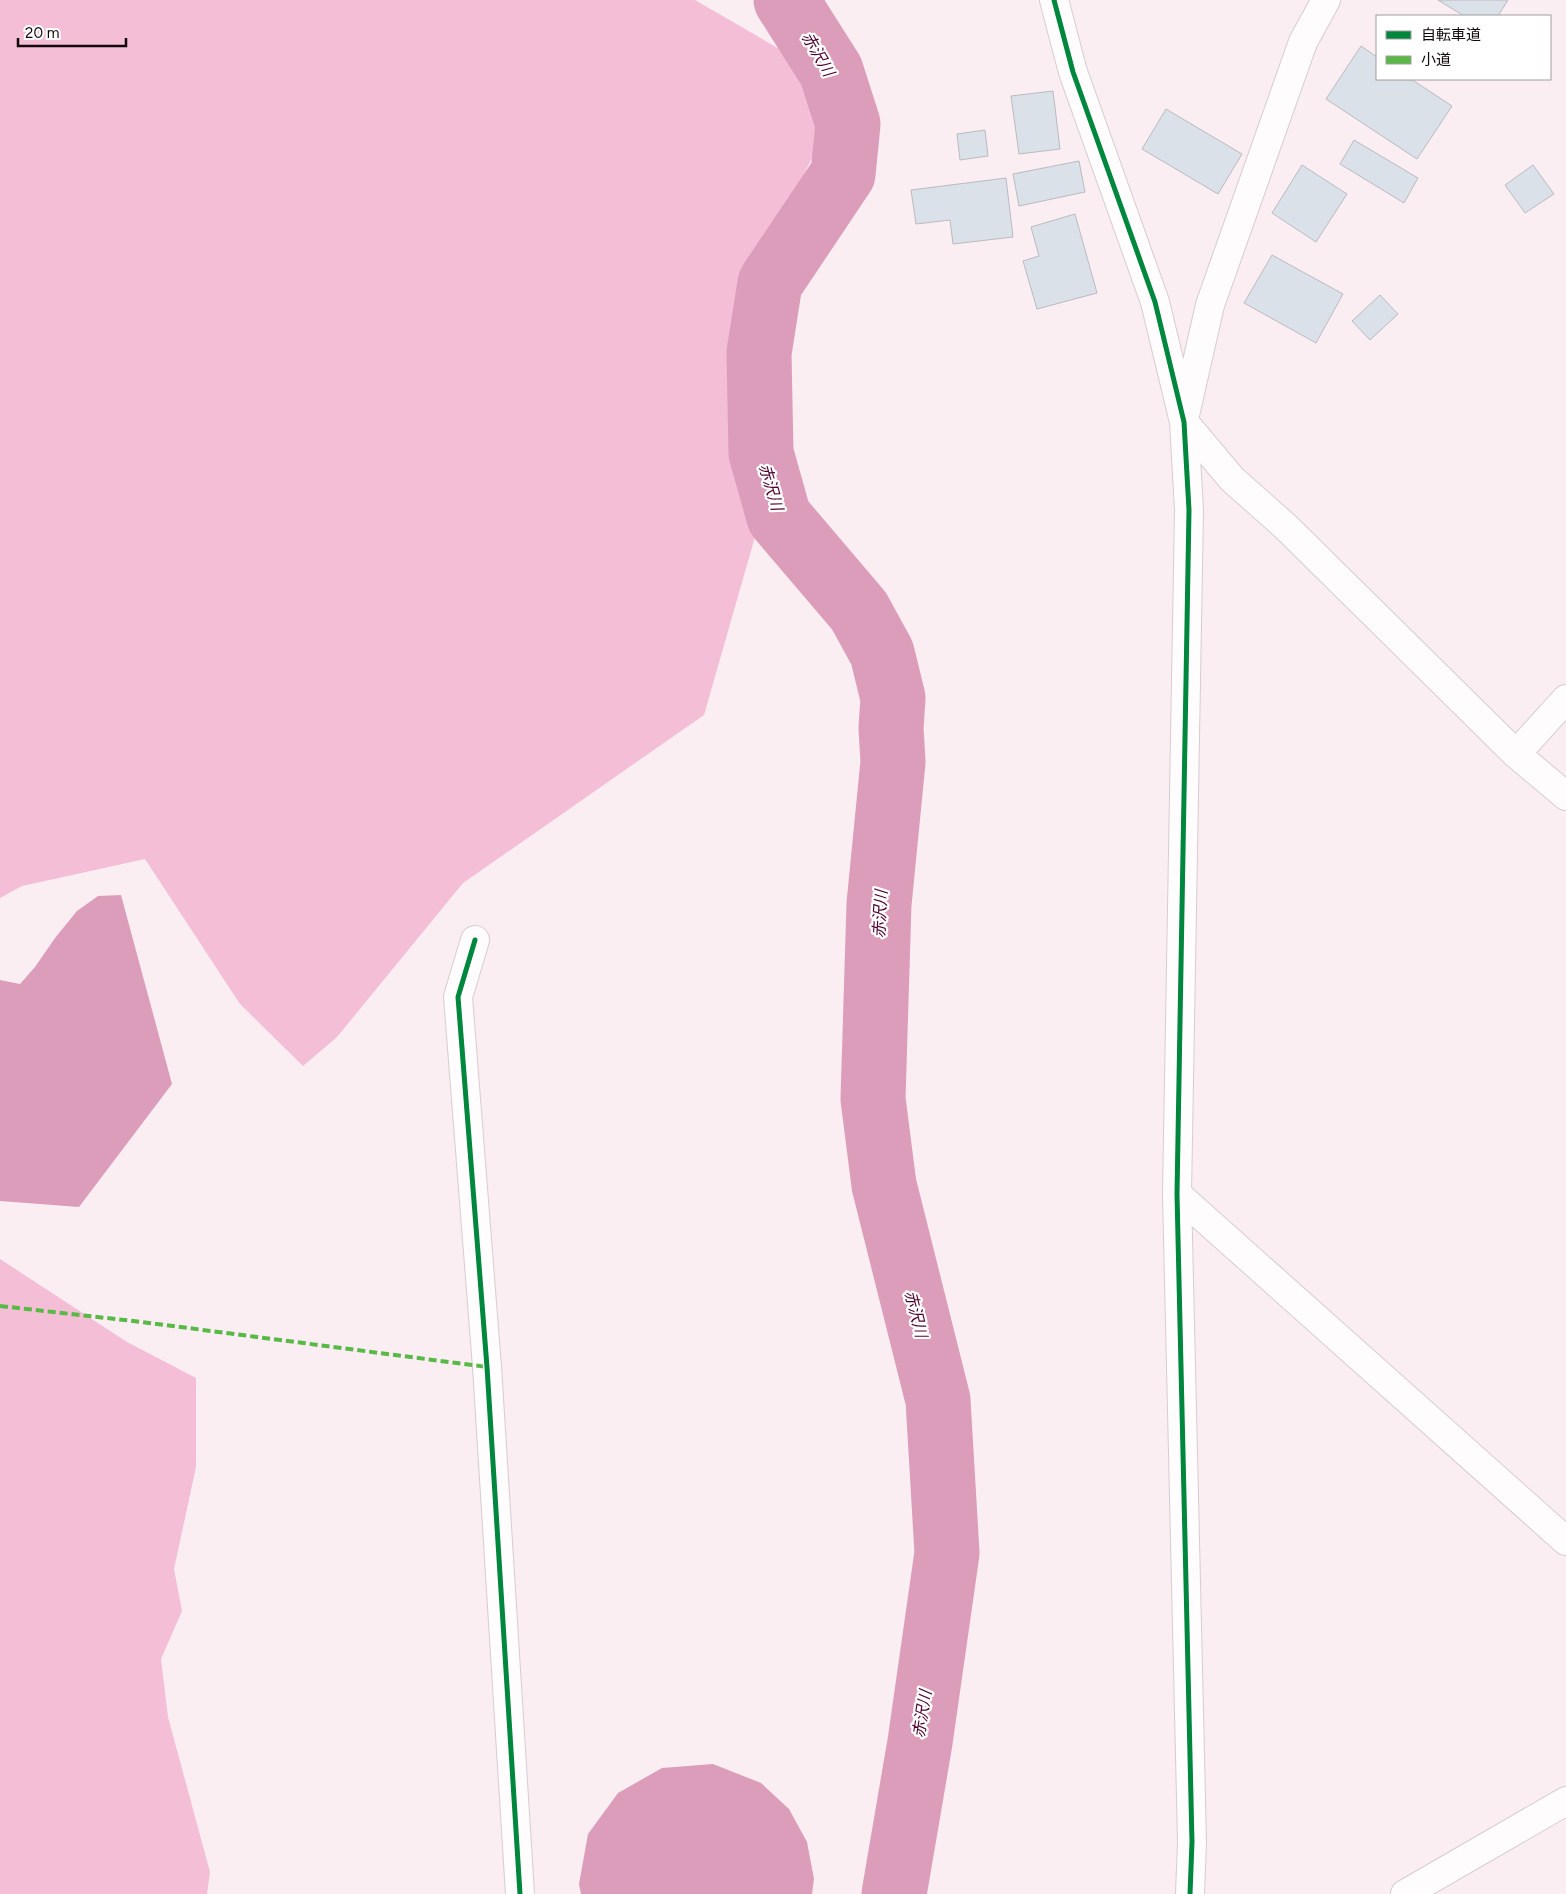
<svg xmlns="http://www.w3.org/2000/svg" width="1566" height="1894" font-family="Figtree,'Noto Sans JP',sans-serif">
<rect width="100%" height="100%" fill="#faeef3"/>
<path fill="#f4bed6" d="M0 0H695L819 72 824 135 792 197 763 509 704 715 463 883 337 1037 303 1066 240 1004 145 859 22 886 0 898Z
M0 1259 127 1342 196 1378V1467L174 1569 182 1611 161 1659 168 1717 210 1872 207 1894H0Z"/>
<path fill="#dc9dba" d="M121 895 172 1084 79 1207 0 1201V980L20 984 35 967 55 938 77 911 98 896Z
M713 1764 761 1783 789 1809 807 1842 814 1879 812 1894H581L579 1884 588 1834 618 1793 662 1768Z"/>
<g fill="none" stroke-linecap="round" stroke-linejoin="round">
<path stroke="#dc9dba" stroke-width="65" d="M786 0 831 71 848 124 843 174 770 283 759 353 761 453 779 517 859 611 882 653 893 698 891 728 893 762 879 904 873 1099 884 1185 938 1400 947 1553 920 1742 894 1894"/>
</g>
<path fill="#dbe1e8" stroke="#bababf" d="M1438 0H1508L1498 16H1464Z
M1361 46 1377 57V79H1411L1452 106 1417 159 1326 99Z
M1053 91 1060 149 1019 154 1011 96Z
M1166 109 1242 154 1218 194 1142 149Z
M985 130 988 156 960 160 957 134Z
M1354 140 1418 178 1404 203 1340 164Z
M1079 161 1085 192 1019 206 1013 174Z
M1302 165 1347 194 1316 242 1272 213Z
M1533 165 1554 194 1525 213 1505 185Z
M1006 178 1013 237 953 244 950 220 916 224 911 190Z
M1075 214 1097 293 1037 309 1023 261 1039 256 1031 227Z
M1272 255 1343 294 1316 343 1244 303Z
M1380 295 1398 314 1370 340 1352 321Z"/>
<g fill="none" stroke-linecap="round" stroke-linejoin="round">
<g stroke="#d7ccd0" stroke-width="30">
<path id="street" d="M1054 0 1073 72 1155 302 1184 422 1189 510 1177 1194 1192 1842 1190 1894
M1185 415 1210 305 1303 42 1326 0
M1184 422 1232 479 1286 527 1516 754 1566 796
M1516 754 1566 699
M475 940 458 997 487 1367 520 1894
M1177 1194 1566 1541
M1405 1894 1566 1801"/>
</g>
<use href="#street" stroke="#fefcfd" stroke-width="28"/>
<path stroke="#58b947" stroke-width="4" stroke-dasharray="8 4" stroke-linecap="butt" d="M0 1306 142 1322 487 1367"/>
<g stroke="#fff" stroke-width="8">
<path id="cycleway" d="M1054 0 1073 72 1155 302 1184 422 1189 510 1177 1194 1192 1842 1190 1894
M475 940 458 997 487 1367 520 1894"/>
</g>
<use href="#cycleway" stroke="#00873e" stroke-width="5"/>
</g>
<g text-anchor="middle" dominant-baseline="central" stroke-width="4.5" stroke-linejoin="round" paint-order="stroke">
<g font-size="16" font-style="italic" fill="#4f002f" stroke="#fff">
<text transform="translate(818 54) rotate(60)">赤沢川</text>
<text transform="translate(771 487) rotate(74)">赤沢川</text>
<text transform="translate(880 914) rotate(-87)">赤沢川</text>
<text transform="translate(916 1314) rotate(76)">赤沢川</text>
<text transform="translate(922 1714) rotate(-81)">赤沢川</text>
</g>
</g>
<rect x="1376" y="15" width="175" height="65" fill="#ffffff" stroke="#a09c9e"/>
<rect x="1386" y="31" width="25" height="8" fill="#00873e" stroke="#a09c9e"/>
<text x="1421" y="40" font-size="15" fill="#12080c">自転車道</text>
<rect x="1386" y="56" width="25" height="8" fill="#58b947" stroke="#a09c9e"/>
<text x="1421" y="65" font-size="15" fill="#12080c">小道</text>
<path d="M18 38v8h108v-8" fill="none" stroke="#12080c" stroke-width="2.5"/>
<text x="25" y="38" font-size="15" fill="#12080c" stroke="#ffffff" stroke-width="4" paint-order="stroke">20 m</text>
</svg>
